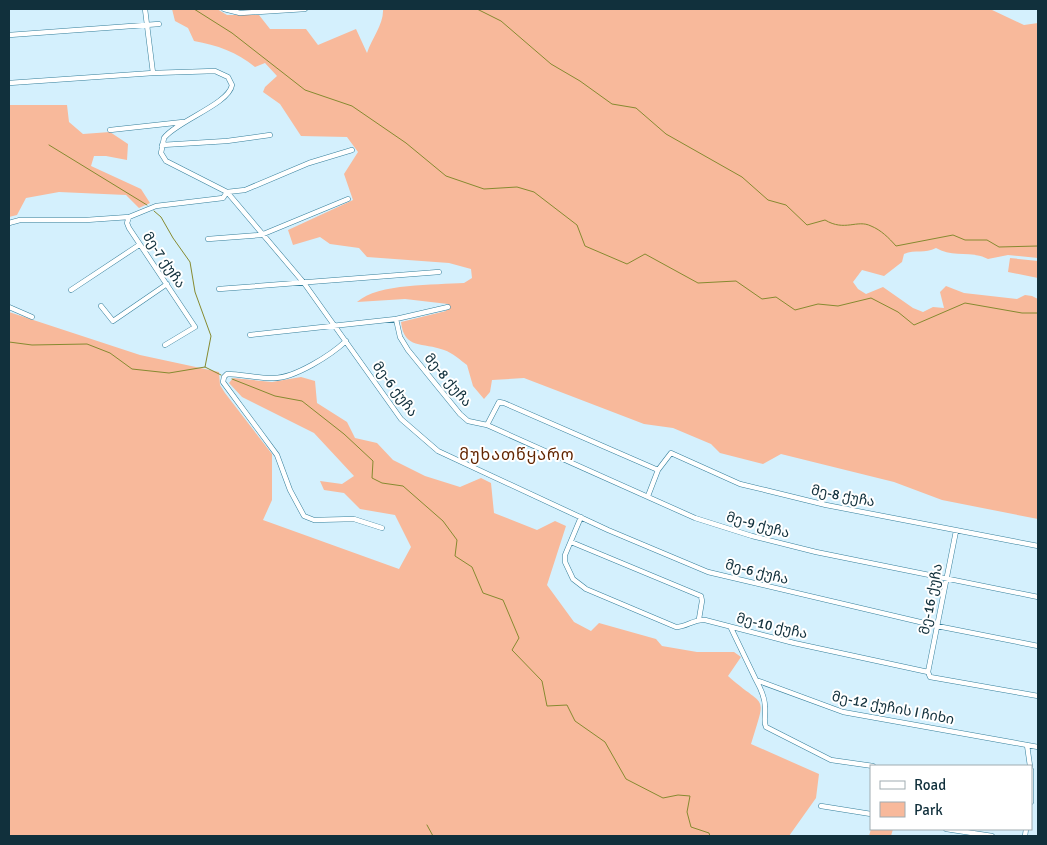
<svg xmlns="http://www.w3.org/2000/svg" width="1047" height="845" font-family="Signika,'Noto Sans Georgian',sans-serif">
<rect width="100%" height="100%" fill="#d4f0fd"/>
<path fill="#f8b99b" d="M172 9H217L227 15H259L270 29H306L318 45 356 29 367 53C372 38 384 24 383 9H990L1024 25 1038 23V258L1008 255 988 259C971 250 952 258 936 248 925 254 915 249 904 254L902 262 884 276 862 270 853 282 858 289 866 294 883 287 913 308 923 312 933 307 944 308 940 292 946 286 964 293 1017 299 1025 295 1032 296 1038 299V519L942 500 894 482 781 454 763 464 720 453 711 444 673 428 644 424 524 378 492 380 490 392 484 399 473 386 467 365C460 360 453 353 444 350 423 342 404 350 401 322L446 311 448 304 405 299 357 302C378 283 435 285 464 283L472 278 471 269 449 263 367 257 359 248 330 244 320 237 293 245 288 230 353 200 344 174 358 152 347 137 301 136 280 104 263 92 265 87 277 76 265 63 255 67C237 52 217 45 194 41L188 28 175 21Z
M9 105H67L69 122 83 134 110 132 128 144 127 160 106 156H94L91 166 141 189 150 203 139 208 126 195 59 192 26 198 17 215 9 217Z
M1010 258 1038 261V278L1008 272Z
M9 312 140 355 219 372 220 385 225 393 272 454V500L263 520 399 569 411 547 395 515 360 509 344 493 324 490 320 481 342 484 354 476 314 433 242 397 229 383 233 378 272 382 301 377 315 381 317 403 347 422 355 438 377 443 393 460 425 476 460 487 481 478 491 483 494 513 537 530 555 521 566 526 547 585 574 622 591 631 599 623 656 639 662 646 697 652H734L741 657 728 676C766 710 767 691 751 744L819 774 816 798 789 836H9Z
M871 829H893L891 836H869Z"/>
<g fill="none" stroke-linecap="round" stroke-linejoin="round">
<path stroke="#868a30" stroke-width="1" d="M194 9 232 33 305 90 352 106 406 143 446 176 484 189 517 187 534 192 577 225 585 246 627 264 645 254 698 283 736 281 762 299 776 297 795 310 818 304 838 306 871 298 898 312 914 325 965 303 1022 313H1038
M477 9 501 21 551 64 580 81 612 104 636 108 666 134 742 177 768 200 786 205 807 225 825 220C845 232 857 219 871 226 881 230 889 238 896 246L953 235 965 240H987L999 247 1038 246
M49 145 147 205
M154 211 161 217 173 238 190 262 195 292 211 336 205 367
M9 342 32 345 87 344 110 353 132 369 169 373 205 367 221 375
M232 379 275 396 302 401 344 434 373 461 372 478 382 483 403 486 443 521 457 540 455 556 472 567 483 593 503 600 519 638 512 650 542 681 547 706 567 705 575 721 605 742 626 779 663 798 678 795 690 796 687 812 691 827 709 833 710 836
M427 825 433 836"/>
<g stroke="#357f9b" stroke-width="5.5">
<path id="street" d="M145 9 153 73
M224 9 240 13 305 9
M9 35 159 24
M9 83 153 73 215 71 228 77 232 85C229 104 177 121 164 138L161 153 166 161 227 192 304 283 401 419 438 451 608 530 708 572 937 626 1038 646
M110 130 183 122
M162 145 227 141 270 135
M227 192 245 190 309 163 352 150
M9 223 20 220H86L129 217
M208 239 261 235 348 199
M219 289 439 272
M71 290 139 245
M101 306 113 321 167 284
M9 307 32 317
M396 319 400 337 408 350 460 414 468 421 487 425 695 518 752 536 816 552 1038 597
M250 335 396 319 448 307
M346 341C331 355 295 378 274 378 258 379 243 374 227 374L224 377 223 382 277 455 290 490 304 516 314 520 354 519 382 528
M165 345 195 327 129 228 127 223 129 217 156 206 223 198 227 192
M487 425 499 402 504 403 658 470
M648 496 658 470 671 453 740 484 765 490 826 505 1038 546
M581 517 565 555V562L573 579 586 589 676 627C687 627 693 619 705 620L794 643 928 672 930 677 1038 696
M571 542 701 596 702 601 699 619
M731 628 756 680 843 712 1038 747
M928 672 956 531
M756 680C761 689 765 698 765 707 766 715 763 721 766 727L831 760 873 766
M1027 745 1030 766
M1031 770V802
M821 806 871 814
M946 829 992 836
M1025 836 1026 829"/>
</g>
<use href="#street" stroke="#fff" stroke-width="4.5"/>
</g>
<g text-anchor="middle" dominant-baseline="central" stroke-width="4" stroke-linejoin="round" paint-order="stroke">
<g font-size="14" fill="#11303c" stroke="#fff">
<text transform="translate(164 260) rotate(56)">მე-7 ქუჩა</text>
<text transform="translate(448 380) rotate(50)">მე-8 ქუჩა</text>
<text transform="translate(395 389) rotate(53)">მე-6 ქუჩა</text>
<text transform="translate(843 496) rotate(11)">მე-8 ქუჩა</text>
<text transform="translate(758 525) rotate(15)">მე-9 ქუჩა</text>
<text transform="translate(757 572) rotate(14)">მე-6 ქუჩა</text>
<text transform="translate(931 599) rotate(-79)">მე-16 ქუჩა</text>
<text transform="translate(772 626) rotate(13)">მე-10 ქუჩა</text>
<text transform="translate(893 708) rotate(11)">მე-12 ქუჩის I ჩიხი</text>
</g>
<g font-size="16" letter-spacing="1" fill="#622500" stroke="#fff">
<text x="517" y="455">მუხათწყარო</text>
</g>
</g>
<rect width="1047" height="845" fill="none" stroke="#11303c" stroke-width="20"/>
<rect x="870" y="765" width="162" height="65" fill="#ffffff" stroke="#a0acb1"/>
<rect x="880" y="781" width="25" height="8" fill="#ffffff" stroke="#a0acb1"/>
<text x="914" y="790" font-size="15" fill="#11303c">Road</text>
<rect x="880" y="802" width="25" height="15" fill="#f8b99b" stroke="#a0acb1"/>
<text x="914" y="815" font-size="15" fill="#11303c">Park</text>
</svg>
